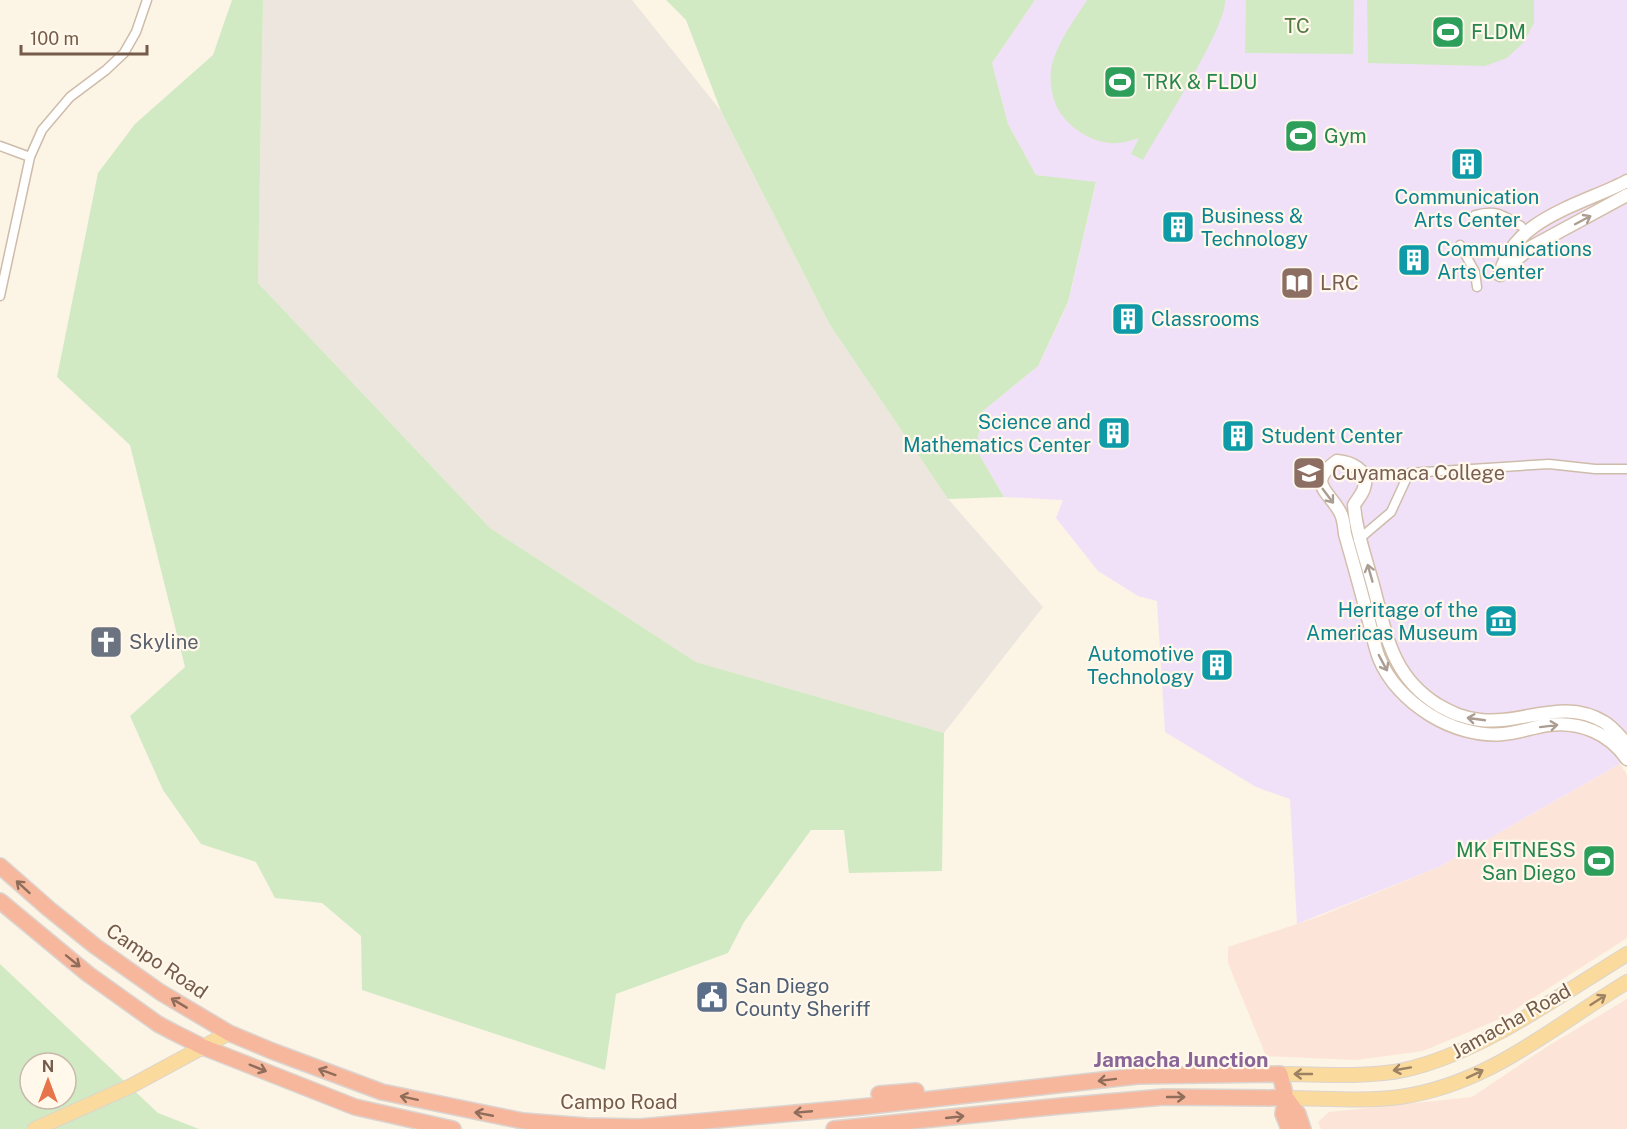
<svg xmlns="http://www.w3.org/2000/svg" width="1627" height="1129" font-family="'Public Sans',sans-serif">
<rect width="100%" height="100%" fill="#fcf4e5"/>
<path fill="#fce5d8" d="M1620 764 1627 775V938L1502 1018 1423 1051 1356 1060 1266 1056 1228 963V947L1318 917 1439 867Z
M1627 999V1129H1321L1318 1122 1329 1112 1472 1097 1548 1046Z"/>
<path fill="#ece6df" d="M263 0H632L721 111 830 325 948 499 1043 607 944 733 696 662 490 528 258 283Z"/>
<path fill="#f1e1f8" d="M1035 0H1627V760L1439 867 1297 924 1290 799 1256 787 1165 732 1157 601 1138 596 1098 571 1056 518 1063 500 1004 497 976 449 983 411 1038 366 1068 303 1096 183 1036 175 1008 124 992 63Z"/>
<path fill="#d1eac3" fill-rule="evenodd" d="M232 0H263L258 283 490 528 696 662 944 733 942 871 849 873 844 830H811L744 922 728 953 616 994 605 1070 362 990 361 936 322 903 275 898 256 862 201 844 163 790 130 716 185 667 130 445 57 377 98 173 135 124 213 55Z
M666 0H1035L992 63 1008 124 1036 175 1096 182 1068 302 1038 366 983 411 976 449 1004 497 948 499 830 325 721 111 686 20Z
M1087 0H1225C1227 27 1160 130 1143 160L1131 154 1139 138C1132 140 1124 143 1117 143 1097 145 1072 130 1061 114 1053 103 1049 83 1051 70 1055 45 1074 21 1087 0Z
M1246 0H1354L1353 54 1245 53Z
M1367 0H1534V23L1524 42 1507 58 1485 66 1368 63Z
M0 964 158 1113 199 1129H0ZM30 1063H66V1099H30Z"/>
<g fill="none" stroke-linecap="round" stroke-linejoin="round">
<g stroke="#cebcab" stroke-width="11">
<path id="street" d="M0 146 30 157
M1475 215C1497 209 1502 215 1521 226
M1460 245 1475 272 1477 287
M0 296 30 157 42 130 70 97 106 70 124 53 136 32 147 0
M1358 540 1391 512 1409 473 1549 464 1595 469H1627"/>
</g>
<g stroke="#d3beab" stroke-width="15">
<path id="secondary" d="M1503 271 1531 247 1627 195
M1500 275C1512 218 1584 204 1627 181
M1627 744C1620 737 1613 727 1604 722 1563 697 1523 725 1480 720 1463 718 1452 713 1438 705 1391 676 1386 633 1373 585 1366 559 1356 532 1354 505 1357 500 1363 493 1364 488 1370 470 1350 462 1337 461 1306 483 1328 490 1340 512 1344 519 1344 527 1345 534 1353 562 1361 590 1368 618 1372 631 1374 645 1379 658 1397 703 1455 739 1503 734 1518 733 1533 727 1548 725 1580 721 1609 733 1627 759"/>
</g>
<g stroke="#dbd4d0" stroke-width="16">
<path id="primary" d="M1280 1074C1319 1074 1367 1078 1404 1070 1481 1053 1560 995 1627 954
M1286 1098C1323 1098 1363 1102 1400 1097 1490 1084 1552 1027 1627 982
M35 1129 131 1086 229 1033"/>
</g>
<g stroke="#dbd4d0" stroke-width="18">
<path id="highway" d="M0 866 49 909 95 946 160 992 229 1033 272 1051 382 1092 523 1121 586 1126 640 1127 861 1107 1138 1076 1280 1074 1286 1098 1283 1114 1289 1129
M0 901 88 974 158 1024 173 1032 203 1047 355 1107 453 1129
M879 1094 916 1091
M834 1129 1061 1106 1164 1097 1286 1098 1298 1114 1303 1129"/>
</g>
<use href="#street" stroke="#fff" stroke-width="8"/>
<use href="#secondary" stroke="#fff" stroke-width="12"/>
<use href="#primary" stroke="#fadb9d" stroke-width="14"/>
<use href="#highway" stroke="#f6b79c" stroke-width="15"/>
</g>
<defs><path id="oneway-shaft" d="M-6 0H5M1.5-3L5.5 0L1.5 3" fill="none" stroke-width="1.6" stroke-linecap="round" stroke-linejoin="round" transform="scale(1.5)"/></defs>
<g stroke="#ac9d92">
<use href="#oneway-shaft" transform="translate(1583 220) rotate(-28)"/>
<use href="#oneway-shaft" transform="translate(1328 496) rotate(53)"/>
<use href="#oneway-shaft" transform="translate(1370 573) rotate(-106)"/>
<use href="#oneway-shaft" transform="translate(1383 663) rotate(62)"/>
<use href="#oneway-shaft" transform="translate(1476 719) rotate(-172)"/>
<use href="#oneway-shaft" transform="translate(1549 726) rotate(-7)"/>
</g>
<g stroke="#8f6d5a">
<use href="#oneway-shaft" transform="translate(23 887) rotate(-138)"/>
<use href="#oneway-shaft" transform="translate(73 961) rotate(39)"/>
<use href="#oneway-shaft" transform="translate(179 1003) rotate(-149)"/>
<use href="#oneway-shaft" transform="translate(258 1068) rotate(22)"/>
<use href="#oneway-shaft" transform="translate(327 1072) rotate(-160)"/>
<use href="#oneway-shaft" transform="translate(1107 1080) rotate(173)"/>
<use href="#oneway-shaft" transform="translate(1176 1097)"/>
<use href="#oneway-shaft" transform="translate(409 1098) rotate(-168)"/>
<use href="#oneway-shaft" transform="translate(803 1112) rotate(175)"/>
<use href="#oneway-shaft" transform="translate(484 1114) rotate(-169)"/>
<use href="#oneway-shaft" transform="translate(955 1117) rotate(-6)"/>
</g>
<g stroke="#9d8163">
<use href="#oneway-shaft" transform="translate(1598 1000) rotate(-33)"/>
<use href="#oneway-shaft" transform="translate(1402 1069) rotate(170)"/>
<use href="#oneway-shaft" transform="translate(1303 1074) rotate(180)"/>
<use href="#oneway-shaft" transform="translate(1475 1074) rotate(-25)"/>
</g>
<defs>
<g id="stadium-square" transform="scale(1.725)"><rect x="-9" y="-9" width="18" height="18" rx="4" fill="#2e9e5b" stroke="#fff8eb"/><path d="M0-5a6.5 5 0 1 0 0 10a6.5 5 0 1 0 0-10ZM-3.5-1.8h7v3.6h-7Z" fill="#fff"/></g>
<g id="building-square" transform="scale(1.725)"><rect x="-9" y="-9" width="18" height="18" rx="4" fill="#0f9aa8" stroke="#fff8eb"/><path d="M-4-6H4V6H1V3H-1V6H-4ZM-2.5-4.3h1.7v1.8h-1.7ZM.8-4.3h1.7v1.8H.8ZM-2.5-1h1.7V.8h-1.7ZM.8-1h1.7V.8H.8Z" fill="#fff"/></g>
<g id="library-square" transform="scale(1.725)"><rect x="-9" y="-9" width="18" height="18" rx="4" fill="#8d6e63" stroke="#fff8eb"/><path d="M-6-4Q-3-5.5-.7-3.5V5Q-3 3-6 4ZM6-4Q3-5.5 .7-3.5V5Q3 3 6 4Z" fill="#fff"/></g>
<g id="university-square" transform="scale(1.725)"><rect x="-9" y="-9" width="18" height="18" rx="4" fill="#8d6e63" stroke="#fff8eb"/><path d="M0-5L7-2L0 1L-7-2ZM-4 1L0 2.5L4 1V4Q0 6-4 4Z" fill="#fff"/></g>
<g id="museum-square" transform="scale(1.725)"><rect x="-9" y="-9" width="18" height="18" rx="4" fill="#0f9aa8" stroke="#fff8eb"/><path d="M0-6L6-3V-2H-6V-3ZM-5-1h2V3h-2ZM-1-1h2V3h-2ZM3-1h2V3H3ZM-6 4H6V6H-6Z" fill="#fff"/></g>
<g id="church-square" transform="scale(1.725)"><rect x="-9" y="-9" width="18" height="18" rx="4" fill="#6b7280" stroke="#fff8eb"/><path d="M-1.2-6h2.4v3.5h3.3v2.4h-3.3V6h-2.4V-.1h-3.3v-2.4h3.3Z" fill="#fff"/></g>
<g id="civic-square" transform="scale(1.725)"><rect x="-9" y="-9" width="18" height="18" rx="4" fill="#5c6f8a" stroke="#fff8eb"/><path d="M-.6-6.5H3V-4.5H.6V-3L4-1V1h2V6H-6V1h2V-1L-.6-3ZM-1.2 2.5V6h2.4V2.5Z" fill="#fff"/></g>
</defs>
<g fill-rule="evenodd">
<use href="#stadium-square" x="1448" y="32"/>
<use href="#stadium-square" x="1120" y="82"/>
<use href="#stadium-square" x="1301" y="136"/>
<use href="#building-square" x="1467" y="164"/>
<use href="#building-square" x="1178" y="227"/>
<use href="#building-square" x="1414" y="260"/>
<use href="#library-square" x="1297" y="283"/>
<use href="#building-square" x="1128" y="319"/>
<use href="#building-square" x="1114" y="433"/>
<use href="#building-square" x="1238" y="436"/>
<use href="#university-square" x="1309" y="473"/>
<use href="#museum-square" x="1501" y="621"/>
<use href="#church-square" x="106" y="642"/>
<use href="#building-square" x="1217" y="665"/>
<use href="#stadium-square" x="1599" y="861"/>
<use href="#civic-square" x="712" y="997"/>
</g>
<g text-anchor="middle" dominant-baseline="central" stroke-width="4.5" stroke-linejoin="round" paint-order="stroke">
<g font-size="20" fill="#507a42" stroke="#fff8eb">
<text x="1297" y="26">TC</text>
</g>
<g font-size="20" fill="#27864d" stroke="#fff8eb" text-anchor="start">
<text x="1471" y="32">FLDM</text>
<text x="1143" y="82">TRK &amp; FLDU</text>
<text x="1324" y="136">Gym</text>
<text x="1576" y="850" text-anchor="end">MK FITNESS<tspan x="1576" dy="23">San Diego</tspan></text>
</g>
<g font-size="20" fill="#0d838f" stroke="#fff8eb" text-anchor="start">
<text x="1467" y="197" text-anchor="middle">Communication<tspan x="1467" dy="23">Arts Center</tspan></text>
<text x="1201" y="216">Business &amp;<tspan x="1201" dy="23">Technology</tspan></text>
<text x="1437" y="249">Communications<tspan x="1437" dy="23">Arts Center</tspan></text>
<text x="1151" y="319">Classrooms</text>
<text x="1091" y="422" text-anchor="end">Science and<tspan x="1091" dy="23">Mathematics Center</tspan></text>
<text x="1261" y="436">Student Center</text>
<text x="1478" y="610" text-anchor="end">Heritage of the<tspan x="1478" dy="23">Americas Museum</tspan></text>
<text x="1194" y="654" text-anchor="end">Automotive<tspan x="1194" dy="23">Technology</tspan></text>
</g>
<g font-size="20" fill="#785e54" stroke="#fff8eb" text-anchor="start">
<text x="1320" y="283">LRC</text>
<text x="1332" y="473">Cuyamaca College</text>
</g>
<g font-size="20" fill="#5b616d" stroke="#fff8eb" text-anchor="start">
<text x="129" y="642">Skyline</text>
</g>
<g font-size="20" fill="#755b4a" stroke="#fff8eb">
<text transform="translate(157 961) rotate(34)">Campo Road</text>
<text transform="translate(1511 1021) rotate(-29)">Jamacha Road</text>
<text x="619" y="1102">Campo Road</text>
</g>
<g font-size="20" fill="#4e5e75" stroke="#fff8eb" text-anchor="start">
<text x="735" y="986">San Diego<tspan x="735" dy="23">County Sheriff</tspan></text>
</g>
<g font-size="21" font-weight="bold" fill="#896598" stroke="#fff8eb">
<text x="1181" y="1059">Jamacha Junction</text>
</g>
</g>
<g transform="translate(48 1081)"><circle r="28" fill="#fff8eb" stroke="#c8b9ab" stroke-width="1.5"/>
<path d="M0-4.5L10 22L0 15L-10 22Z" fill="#e6734a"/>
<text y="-9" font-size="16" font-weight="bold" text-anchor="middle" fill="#755b4a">N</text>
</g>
<path d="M21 45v9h126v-9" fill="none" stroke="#755b4a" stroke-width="3"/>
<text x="30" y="45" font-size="18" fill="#755b4a" stroke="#fff8eb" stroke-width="4.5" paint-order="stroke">100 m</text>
</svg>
